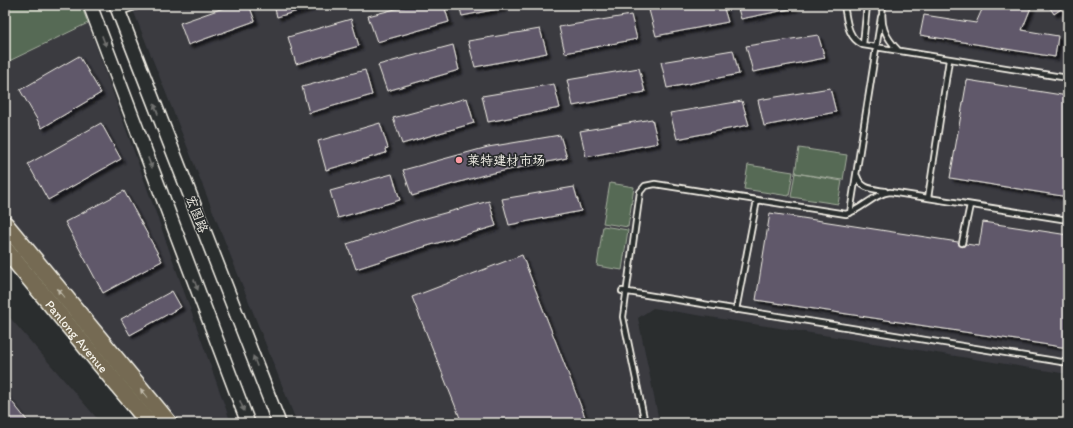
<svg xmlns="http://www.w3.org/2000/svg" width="1073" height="428" font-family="Itim,'LXGW WenKai TC',sans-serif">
<defs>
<filter id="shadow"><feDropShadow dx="3.5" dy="3.5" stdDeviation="1" flood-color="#0009"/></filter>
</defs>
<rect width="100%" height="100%" fill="#2a2d2e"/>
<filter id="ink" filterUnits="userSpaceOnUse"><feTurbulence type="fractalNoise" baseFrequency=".025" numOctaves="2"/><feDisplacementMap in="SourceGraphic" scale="8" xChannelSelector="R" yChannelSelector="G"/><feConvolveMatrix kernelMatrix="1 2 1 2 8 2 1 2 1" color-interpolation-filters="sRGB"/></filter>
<g filter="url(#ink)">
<path fill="#3a3a40" d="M131 5H1068V374L653 308 638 318 659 421 651 423H297Z
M88 23 231 423H181L5 210V63Z
M5 312 101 423H5Z"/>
<path fill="#566a55" stroke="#a5ae9e" d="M5 5H81L88 23 5 63Z
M799 148 847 155 843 180 795 173Z
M748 165 793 172 789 196 744 189Z
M795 173 842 181 838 204 791 197Z
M610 183 634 187 628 227 603 223Z
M603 226 628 230 622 270 597 266Z"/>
<path fill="#60596a" stroke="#f4f1e8" filter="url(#shadow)" d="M232 5H249L255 21 188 45 180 23Z
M274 5H312V7L277 17Z
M411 5H444L449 22 377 42 368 16Z
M459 5H502L503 8 462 16Z
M679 5H723L728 22 656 36 649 10Z
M737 5H794L795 8 741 19Z
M984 5H1032L1022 30 1058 36 1055 57 920 35 924 15 976 23Z
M1048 5H1067L1054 14Z
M631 15 637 39 565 53 559 27Z
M351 19 359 46 296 64 288 37Z
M540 29 547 53 475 67 468 41Z
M818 35 825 58 753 72 746 46Z
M453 45 459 70 387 91 378 65Z
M733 50 739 74 667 88 661 62Z
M79 56 101 93 42 128 20 90Z
M639 68 645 92 573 106 567 80Z
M365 70 372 95 309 113 302 87Z
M967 80 1068 96V197L950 178Z
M554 84 560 108 488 122 482 96Z
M830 88 836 112 764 126 758 100Z
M467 98 474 123 402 144 393 118Z
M742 101 749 125 677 139 670 113Z
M652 119 658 143 586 157 580 131Z
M101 123 121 159 48 200 28 164Z
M380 123 388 148 385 149 386 153 326 170 318 141Z
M560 135 567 158 484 175 412 196 403 170 488 147Z
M392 174 400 200 338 218 330 191Z
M574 187 581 211 509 225 502 199Z
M124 191 162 261 103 293 65 222Z
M489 201 496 226 424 247 356 269 347 244 415 221Z
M770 213 958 242 962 247 966 244 979 246 983 222 1068 235V348L756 300Z
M522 255 585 417 571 423H462L412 297Z
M172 291 181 307 130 335 121 319Z
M5 393 29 423H5Z"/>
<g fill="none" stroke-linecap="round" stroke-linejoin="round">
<g stroke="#f4f1e8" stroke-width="8">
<path id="lane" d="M844 5C847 20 847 38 863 45
M867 5 863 45 1068 78
M883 5C880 25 885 37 899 51
M120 12 141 5
M857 176C861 189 872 189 885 191
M928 198 949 60
M850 213 881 17
M962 243 970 205
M622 291 1068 363
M736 310 757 200
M645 423 623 317 640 192 645 186 655 184 846 214C862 210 873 194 890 192L1068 220"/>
</g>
<g stroke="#f4f1e8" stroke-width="16">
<path id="secondary" d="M90 5 248 423
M116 5 279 423"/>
</g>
<g stroke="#f4f1e8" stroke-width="19">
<g id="highway">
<path d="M5 224 169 423"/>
<path id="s1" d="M5 249 149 423"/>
</g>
</g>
<use href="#lane" stroke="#2a2d2e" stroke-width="4.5"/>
<use href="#secondary" stroke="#2a2d2e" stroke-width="13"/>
<use href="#highway" stroke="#746b52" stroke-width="16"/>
</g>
<defs><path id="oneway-solid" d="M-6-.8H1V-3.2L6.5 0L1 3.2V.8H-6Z"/></defs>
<g fill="#71726f">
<use href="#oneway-solid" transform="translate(104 41) rotate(69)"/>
<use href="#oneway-solid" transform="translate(156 109) rotate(-111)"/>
<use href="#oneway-solid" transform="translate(150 163) rotate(69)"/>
<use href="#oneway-solid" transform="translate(196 285) rotate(69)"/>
<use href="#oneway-solid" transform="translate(255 361) rotate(-111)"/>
<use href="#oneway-solid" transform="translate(242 406) rotate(69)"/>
</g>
<g fill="#c1bbac">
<use href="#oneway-solid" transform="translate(61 293) rotate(-129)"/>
<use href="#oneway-solid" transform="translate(144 393) rotate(-129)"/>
</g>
</g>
<circle fill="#ff9aa2" stroke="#2a2d2e" stroke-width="1.5" cx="459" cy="160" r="4"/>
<g text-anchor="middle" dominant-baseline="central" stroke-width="3.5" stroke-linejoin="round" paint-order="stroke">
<g font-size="13" fill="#f4f1e8" stroke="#2a2d2e" text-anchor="start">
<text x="467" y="160">莱特建材市场</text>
</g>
<g font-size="13" fill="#f4f1e8" stroke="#2a2d2e">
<text transform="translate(197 214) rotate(69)">宏图路</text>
<text stroke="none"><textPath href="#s1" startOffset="113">Panlong Avenue</textPath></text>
</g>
</g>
<rect width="1073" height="428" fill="none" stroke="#2a2d2e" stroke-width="20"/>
<rect x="10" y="10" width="1053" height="408" fill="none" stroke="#f4f1e8" stroke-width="1.5" filter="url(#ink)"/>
</svg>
